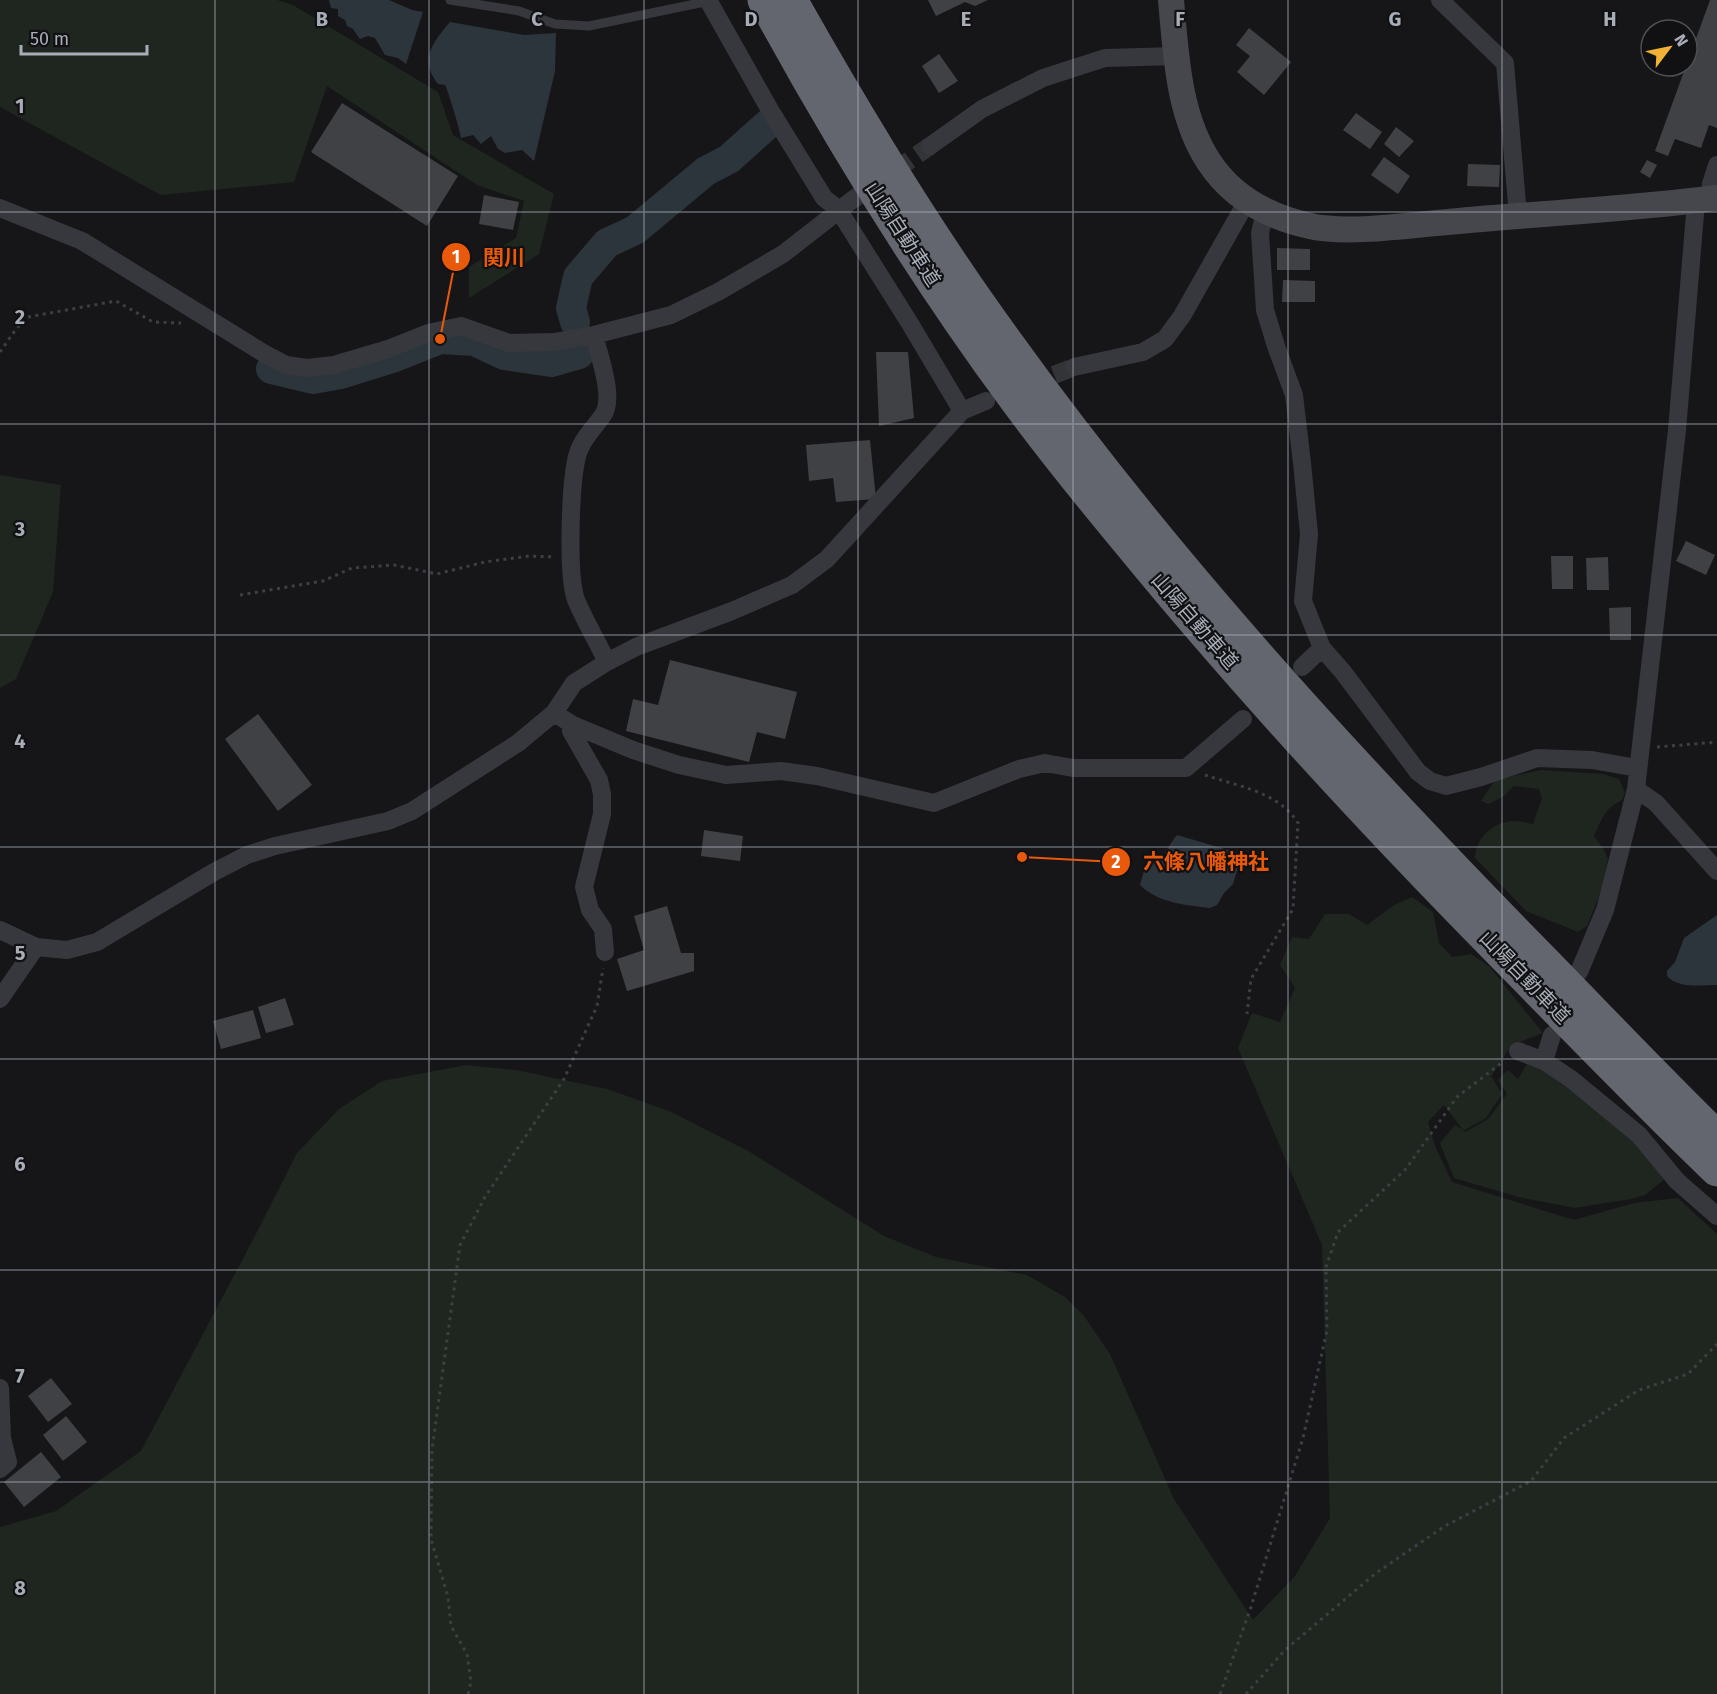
<svg xmlns="http://www.w3.org/2000/svg" width="1717" height="1694" font-family="'Fira Sans','Noto Sans JP',sans-serif">
<rect width="100%" height="100%" fill="#161618"/>
<path fill="#1e261f" d="M0 0H277L293 5 438 92 453 135 554 194 539 254 469 298V267L516 238 524 201 477 185 327 86 294 182 161 195 0 107Z
M0 475 61 485 53 592 16 679 0 688Z
M1541 770 1603 774 1619 779 1625 793 1622 800C1606 807 1601 820 1594 836L1603 848 1608 859 1602 889 1587 926 1578 932 1526 911 1475 858C1476 837 1493 822 1514 821 1520 821 1527 823 1533 824L1542 798 1539 789 1514 786 1504 796 1489 804 1481 801 1495 780Z
M1412 897 1433 912 1439 943 1452 957 1471 954 1489 966 1543 1033 1512 1045 1491 1076 1502 1094 1486 1118 1463 1131 1465 1132 1488 1119 1507 1094 1498 1080 1508 1070 1518 1079 1530 1059 1637 1139 1666 1178 1645 1195 1631 1199 1575 1208 1518 1197 1454 1178 1440 1143 1455 1125 1463 1130 1444 1105 1428 1122 1435 1146 1452 1182 1574 1220 1634 1203 1678 1198 1717 1234V1694H0V1527L56 1511 141 1451 256 1234 297 1153 339 1109 382 1081 466 1065 516 1070 607 1089 669 1111 750 1152 884 1236 936 1257 1027 1275 1065 1297 1084 1316 1110 1354 1174 1499 1253 1620 1295 1576 1330 1518 1322 1245 1238 1048 1252 1013 1280 1022 1295 988 1280 965 1292 937 1309 939 1325 914H1349L1367 925 1394 905Z"/>
<path fill="#2c353c" d="M329 0H389L412 10 423 12 406 64 398 58 385 55 375 38 368 36 360 39 353 29 347 26 345 20 338 16V9L331 8Z
M450 22 524 35 556 33 555 71 534 161 522 150 505 153 498 149 491 136 481 144 473 135 461 138C460 130 448 90 445 85L438 84C419 60 432 43 450 22Z
M1177 835 1242 854 1233 884 1224 893 1217 905 1210 908C1186 905 1158 903 1140 885L1147 860 1158 862C1166 854 1169 844 1177 835Z
M1717 915V985C1701 985 1679 989 1667 976V971L1675 962 1684 938Z"/>
<g fill="none" stroke-linecap="round" stroke-linejoin="round">
<path stroke="#2c353c" stroke-width="30" d="M575 322 571 308 578 277 607 243 635 230 706 171 729 159 768 124
M271 369 313 379 341 374 392 358 440 339 474 341 504 355 551 362 579 354 581 348"/>
</g>
<path fill="#404145" d="M928 0H988L975 6 965 2 936 16Z
M1710 0H1717V128L1709 125 1701 148 1675 139 1668 156 1655 151Z
M1249 28 1291 62 1264 95 1237 72 1250 56 1236 45Z
M939 54 958 81 939 93 922 66Z
M342 103 458 176 427 226 311 152Z
M1356 113 1382 132 1370 149 1343 130Z
M1396 127 1414 141 1399 157 1384 144Z
M1384 157 1410 176 1398 194 1371 175Z
M1647 160 1657 165 1650 178 1640 172Z
M1468 164 1500 165 1499 187 1467 186Z
M484 195 519 202 513 230 479 224Z
M1277 248 1310 249V270H1277Z
M1283 280 1315 281V302H1282Z
M876 352H908L914 418 879 426Z
M870 440 876 499 836 502 833 478 809 481 806 445Z
M1686 541 1715 555 1706 575 1676 561Z
M1551 556H1573V589H1552Z
M1608 557 1609 590H1587L1586 558Z
M1631 607V640H1610L1609 608Z
M670 660 797 692 785 739 757 732 749 762 626 731 633 699 658 705Z
M258 714 312 785 278 811 225 739Z
M704 830 743 836 740 861 701 856Z
M667 906 681 953H694V971L627 991 617 959 644 950 634 916Z
M285 998 294 1025 266 1033 258 1007Z
M253 1010 261 1038 221 1049 213 1021Z
M51 1378 72 1404 48 1422 28 1396Z
M66 1416 87 1442 63 1461 43 1435Z
M41 1452 61 1477 24 1507 4 1482Z"/>
<g fill="none" stroke-linecap="round" stroke-linejoin="round">
<path stroke="#333438" stroke-width="18" stroke-dasharray="18 9" stroke-linecap="butt" d="M851 201 930 146
M1029 385 1074 367"/>
<path stroke="#3d3f44" stroke-width="3" stroke-dasharray="3 4.5" stroke-linecap="butt" d="M0 352 16 329 28 317 116 301 153 322 181 323
M240 595 323 581 352 568 394 565 437 574 485 562 529 556 555 557
M1657 747 1717 742
M1205 775C1237 786 1279 792 1298 823L1293 909 1251 979 1247 1014
M468 1694 471 1682 467 1654 451 1626 448 1597 431 1539 432 1450 460 1245 485 1197 564 1079 597 1006 603 968
M1220 1694 1251 1607 1303 1438 1327 1330 1326 1267 1338 1232 1405 1170 1457 1097 1504 1061
M1246 1694 1285 1650 1376 1573 1445 1526 1531 1481 1564 1438 1639 1390 1688 1374 1717 1344"/>
<path stroke="#37383d" stroke-width="9" d="M450 0 519 11 555 24 589 26 709 1"/>
<path stroke="#37383d" stroke-width="18" d="M708 0 770 110 824 198 838 209 909 322 962 411
M1440 0 1505 63 1518 216
M930 146 982 109 1043 78 1105 58 1177 56
M1709 199 1711 184 1717 165
M0 208 82 241 265 354 286 365 307 368 334 365 388 349 428 333 461 326 509 343 554 342 594 335 671 315 718 292 783 254 851 201
M1265 212 1260 233 1265 310 1276 346 1294 395 1302 463 1309 534 1303 601 1322 648 1343 672 1418 772 1430 781 1446 786 1481 777 1537 758 1592 760 1637 768
M594 335C599 355 615 398 603 415 595 427 582 439 578 453 570 479 567 575 576 600 585 621 597 641 607 662
M1074 367 1143 352 1165 339 1182 316 1247 201
M1302 667 1322 648
M554 713 573 725 633 750 679 765 726 775 781 771 817 776 934 803 1019 769 1045 763 1073 768H1186L1243 719
M573 725 571 731 599 780 602 794V814L584 887 590 910 603 929 605 952
M1636 789 1656 803 1717 871
M0 930 36 947 67 950 97 942 214 872 247 855 275 846 388 821 412 811 518 743 554 713 574 683 607 662 636 647 732 611 792 585 827 559 962 411 986 401
M1579 972 1605 910 1636 789 1677 430 1696 202
M0 999 36 947
M1518 1051 1544 1061 1571 1079 1639 1135 1677 1181 1717 1216
M1544 1061 1552 1035
M0 1388 2 1438 8 1462 0 1469"/>
<path stroke="#45474d" stroke-width="26" d="M1171 0C1176 54 1178 115 1209 162 1232 197 1269 217 1310 226 1350 235 1417 224 1459 221 1545 213 1632 209 1717 198"/>
<path stroke="#63666e" stroke-width="33" d="M764 0C839 138 922 273 1015 399 1051 448 1090 496 1129 543 1246 686 1372 822 1502 954 1574 1027 1644 1100 1717 1170
M791 0C849 103 910 205 978 302 1143 538 1334 747 1535 952 1596 1014 1655 1077 1717 1137"/>
</g>
<path fill="none" stroke="#a8adb8" stroke-width="1.5" stroke-opacity="0.55" d="M215 0V1694M429 0V1694M644 0V1694M858 0V1694M1073 0V1694M1288 0V1694M1502 0V1694M0 212H1717M0 424H1717M0 635H1717M0 847H1717M0 1059H1717M0 1270H1717M0 1482H1717"/>
<g text-anchor="middle" dominant-baseline="central" stroke-width="4.5" stroke-linejoin="round" paint-order="stroke">
<g font-size="20" fill="#a8adb8" stroke="#111113">
<text transform="translate(903 234) rotate(57)">山陽自動車道</text>
<text transform="translate(1195 621) rotate(49)">山陽自動車道</text>
<text transform="translate(1525 977) rotate(46)">山陽自動車道</text>
</g>
</g>
<g font-size="20" text-anchor="middle" font-weight="bold" fill="#a8adb8" stroke="#111113" stroke-width="4.5" stroke-linejoin="round" paint-order="stroke">
<text x="322" y="26">B</text>
<text x="537" y="26">C</text>
<text x="751" y="26">D</text>
<text x="966" y="26">E</text>
<text x="1180" y="26">F</text>
<text x="1395" y="26">G</text>
<text x="1610" y="26">H</text>
<text x="20" y="113">1</text>
<text x="20" y="324">2</text>
<text x="20" y="536">3</text>
<text x="20" y="748">4</text>
<text x="20" y="960">5</text>
<text x="20" y="1171">6</text>
<text x="20" y="1383">7</text>
<text x="20" y="1595">8</text>
</g>
<path fill="none" stroke="#e8590c" stroke-width="2" d="M440 339L456 257M1022 857L1116 862"/>
<g fill="#e8590c" stroke="#111113" stroke-width="2">
<circle cx="440" cy="339" r="6"/>
<circle cx="1022" cy="857" r="6"/>
<circle cx="456" cy="257" r="15"/>
<circle cx="1116" cy="862" r="15"/>
</g>
<g font-size="18" text-anchor="middle" font-weight="bold" fill="#fff">
<text x="456" y="263">1</text>
<text x="1116" y="868">2</text>
</g>
<g font-size="21" text-anchor="middle" font-weight="bold" fill="#e8590c" stroke="#111113" stroke-width="4.5" stroke-linejoin="round" paint-order="stroke">
<text x="504" y="265">関川</text>
<text x="1206" y="869">六條八幡神社</text>
</g>
<g transform="translate(1669 48) rotate(58)"><circle r="28" fill="#111113" stroke="#4d4f55" stroke-width="1.5"/>
<path d="M0-4.5L10 22L0 15L-10 22Z" fill="#f2b134"/>
<text y="-9" font-size="16" font-weight="bold" text-anchor="middle" fill="#a8adb8">N</text>
</g>
<path d="M21 45v9h126v-9" fill="none" stroke="#a8adb8" stroke-width="3"/>
<text x="30" y="45" font-size="18" fill="#a8adb8" stroke="#111113" stroke-width="4.5" paint-order="stroke">50 m</text>
</svg>
